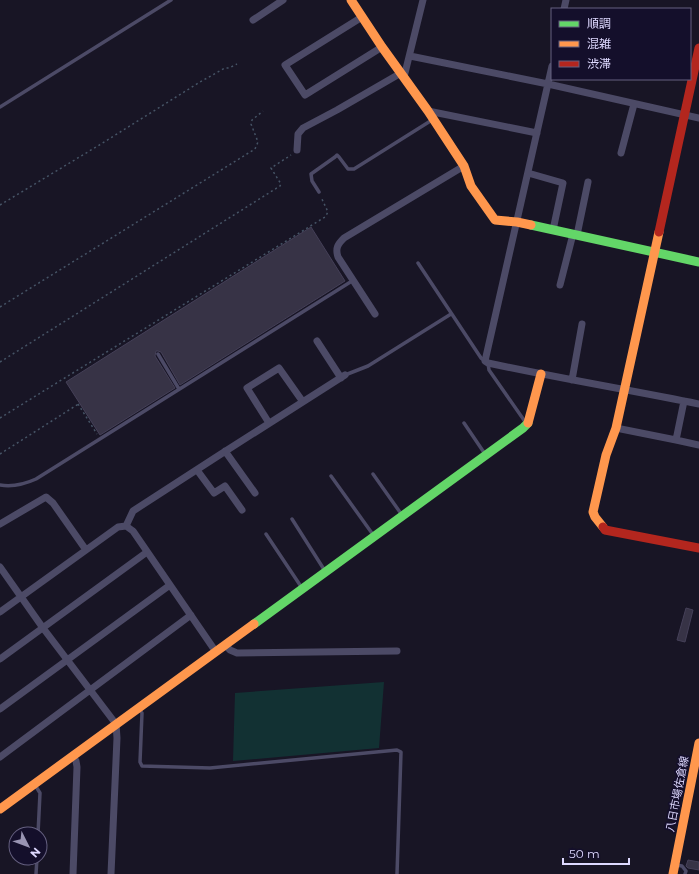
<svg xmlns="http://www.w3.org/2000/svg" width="699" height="874" font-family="Montserrat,'Noto Sans JP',sans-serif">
<rect width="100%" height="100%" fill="#181525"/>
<path fill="#123133" d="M384 682 379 748 233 761 235 693Z"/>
<path fill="#373346" stroke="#454058" d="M311 227 345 281 180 385 161 352 158 351H156L155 356 175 388 100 435 66 382Z
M686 608 693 610 685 642 677 640Z
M688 860 699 862V870L688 868 686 866Z"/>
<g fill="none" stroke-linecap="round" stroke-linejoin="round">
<path stroke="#465466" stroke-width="1.5" stroke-dasharray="2 3" stroke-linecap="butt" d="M0 205 101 144 200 82 225 68H229L237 64
M0 307 255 149 258 142 251 124 252 120 263 111
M0 362 280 186 281 184 271 168 291 155
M78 404 97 434
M0 418 325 217 328 212 321 197
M0 454 80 403"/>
<path stroke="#4c4a66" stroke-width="3.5" d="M0 107 171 0
M319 192 312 181 311 174 335 157 337 155 339 157 348 169H354L432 120
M418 263 481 358 485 361
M158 354 179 389
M488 363 489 370 526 423
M345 375 368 366 451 314
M464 423 485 454
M373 474 402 515
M331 476 374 536
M0 485C12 487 25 484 36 479L352 281
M292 519 325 571
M266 534 302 588
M139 709 142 713 140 762 142 766 210 768 397 750 401 752 397 874
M35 785 40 793 38 834
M676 865 682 866 686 871 685 874
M36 874 37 858"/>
<path stroke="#4c4a66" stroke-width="7" d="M564 9 566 0
M362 17 285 65 305 95 382 47
M253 20 283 0
M410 56 548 84 699 118
M552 66 485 361 488 363C558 378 629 390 699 404
M404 77 423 0
M428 111 537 133
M297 150 298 134 303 128 337 110 401 73
M621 153 634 104
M528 173 563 183 553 230
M577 235 588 182
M560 285 573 234
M375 314 338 257C335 248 338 244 344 238L464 166
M317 341 341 378
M572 380 582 324
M269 423 247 388 279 368 303 402
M616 428 676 440 699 445
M676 440 684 401
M225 451 255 493
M197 470 214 493 225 486 242 510
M0 524 46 497 53 503 86 550
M126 526 133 511 221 454 345 375
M0 567 43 628 116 724 117 738 111 874
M0 612 118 527 126 526 133 531 216 652
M225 645 230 650 237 653 397 651
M0 659 147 552
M0 709 170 585
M73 756 76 761 77 767 73 874
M0 757 191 615"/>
<path stroke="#63d668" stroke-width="9" d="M531 225 699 262
M254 624 523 428 528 423"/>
<path stroke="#ff974d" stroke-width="9" d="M351 0 382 47 428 111 464 166 471 186 495 220 517 222 531 225
M528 423 541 374
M603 527 595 517 593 512 606 455 616 428 659 232
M0 809 254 624
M673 874 699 743"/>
<path stroke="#b3261e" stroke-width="9" d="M659 232 699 48
M603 527 605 530 699 548"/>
</g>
<g text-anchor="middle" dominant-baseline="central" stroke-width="3.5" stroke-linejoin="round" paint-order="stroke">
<g font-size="11" fill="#ded9ff" stroke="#140f2b">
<text transform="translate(677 794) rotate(-79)">八日市場佐倉線</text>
</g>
</g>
<rect x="551" y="8" width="140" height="72" fill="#140f2b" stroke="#656080"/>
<rect x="559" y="21" width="20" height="6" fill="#63d668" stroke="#656080"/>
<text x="587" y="28" font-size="12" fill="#ded9ff">順調</text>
<rect x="559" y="41" width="20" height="6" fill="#ff974d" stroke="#656080"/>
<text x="587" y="48" font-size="12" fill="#ded9ff">混雑</text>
<rect x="559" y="61" width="20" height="6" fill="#b3261e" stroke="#656080"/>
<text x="587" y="68" font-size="12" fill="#ded9ff">渋滞</text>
<g transform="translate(28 846) rotate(132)"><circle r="19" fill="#140f2b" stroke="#656080"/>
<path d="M0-3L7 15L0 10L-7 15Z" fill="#9994b3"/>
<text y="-6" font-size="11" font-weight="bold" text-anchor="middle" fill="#ded9ff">N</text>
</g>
<path d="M563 858v6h66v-6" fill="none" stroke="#ded9ff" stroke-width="2"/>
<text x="569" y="858" font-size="12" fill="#ded9ff" stroke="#140f2b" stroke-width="3" paint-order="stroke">50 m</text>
</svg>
